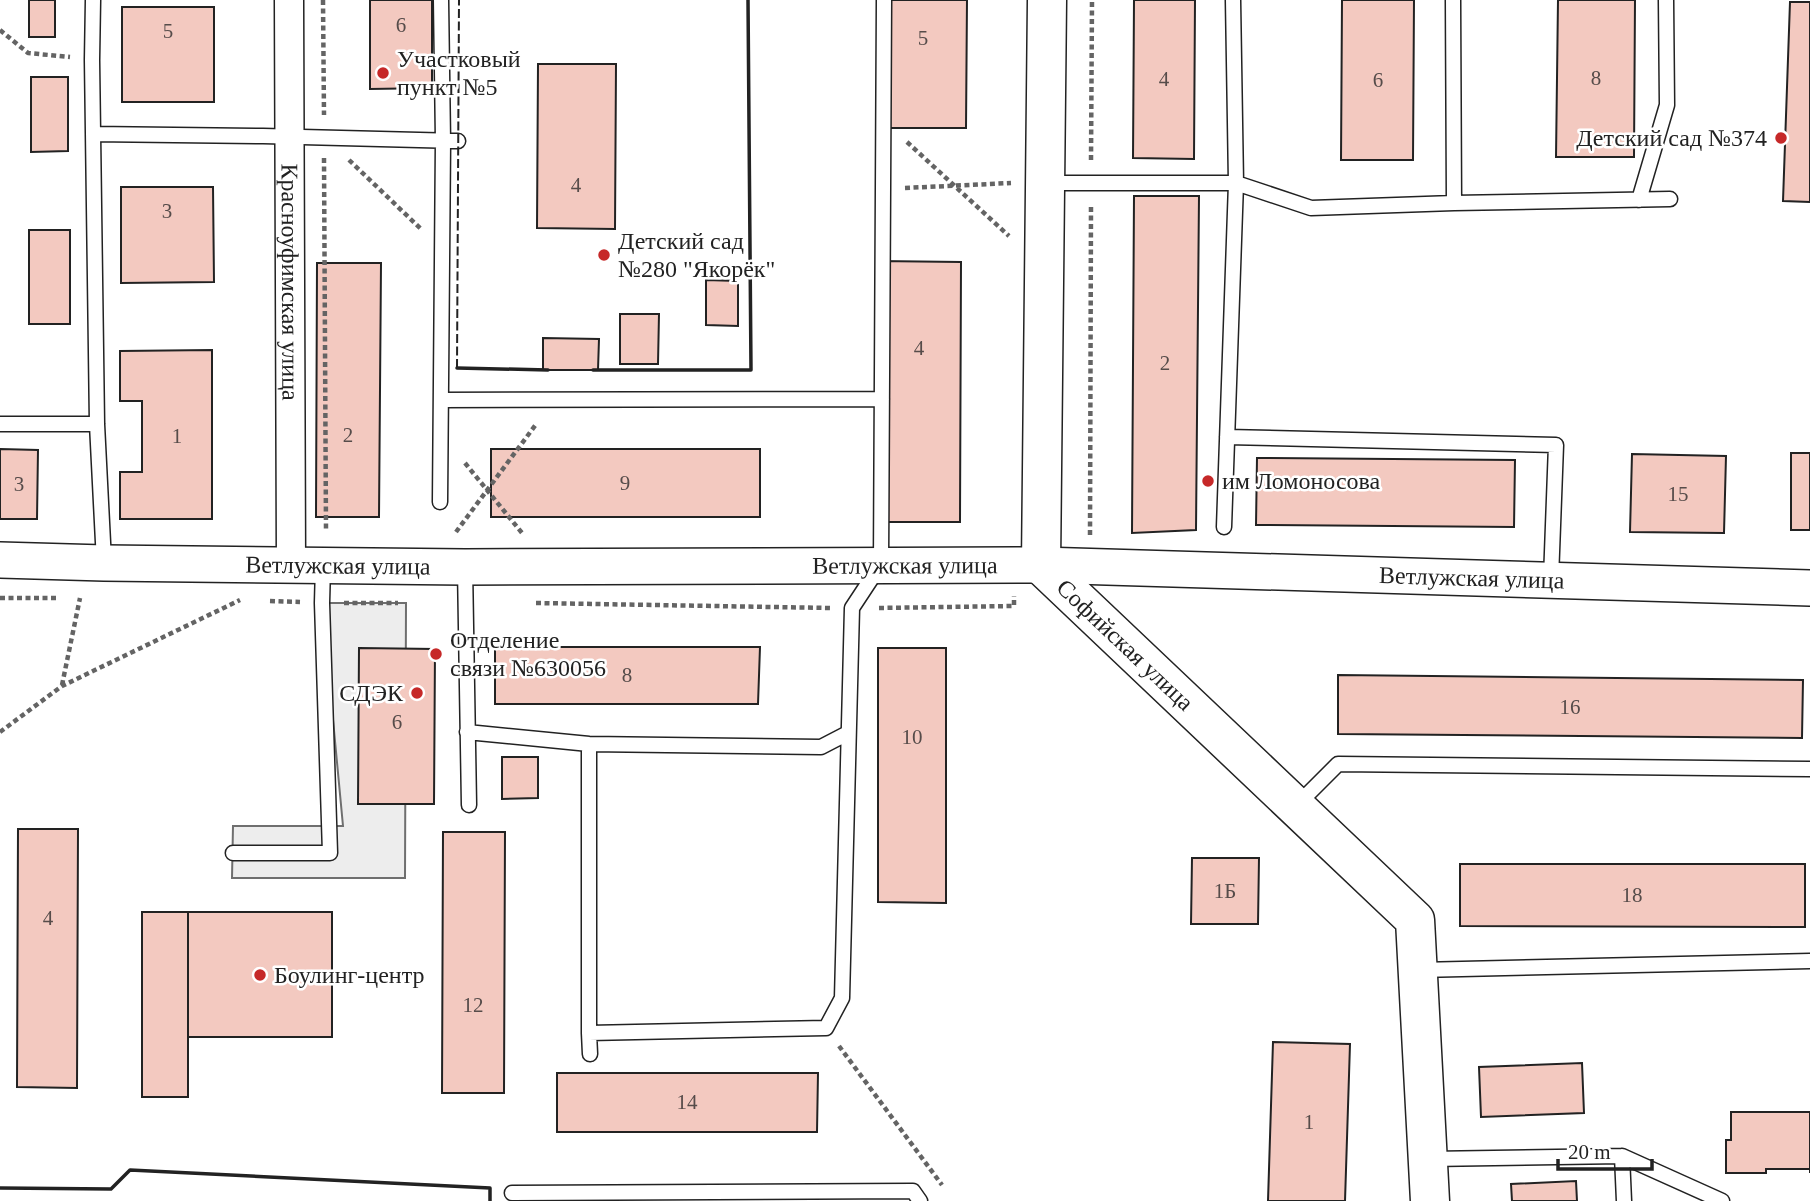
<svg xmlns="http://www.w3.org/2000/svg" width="1810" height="1201" font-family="'Times New Roman',serif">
<rect width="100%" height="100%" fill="#fff"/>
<path fill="#ededed" stroke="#6f6f6f" stroke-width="2" d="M322 603H406L405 878H232L233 826H343Z"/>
<path fill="#f3c9c0" stroke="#222" stroke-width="2" d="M29 0H55V37H29Z
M370 0H432V88L370 89Z
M880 0H967L966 128H879Z
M1134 0H1195L1194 159 1133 158Z
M1342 0H1414L1413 160H1341Z
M1558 0H1635L1634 157H1556Z
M1790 2H1810V202L1783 201Z
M122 7H214V102H122Z
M538 64H616L615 229 537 228Z
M31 77H68V151L31 152Z
M121 187H213L214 282 121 283Z
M1134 196H1199L1196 530 1132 533Z
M29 230H70V324H29Z
M878 261 961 262 960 522H876Z
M317 263H381L379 517H316Z
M706 280 738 281V326L706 325Z
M620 314H659L658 364H620Z
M543 338 599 339 598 370H543Z
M212 350V519H120V472H142V401H120V351Z
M0 449 38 450 37 519H0Z
M491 449H760V517H491Z
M1791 453H1810V530H1791Z
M1632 454 1726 456 1724 533 1630 532Z
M1257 458 1515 460 1514 527 1256 525Z
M495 647H760L758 704H495Z
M359 648 435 649 434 804H358Z
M878 648H946V903L878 902Z
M1338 675 1803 680 1802 738 1338 734Z
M502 757H538V798L502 799Z
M18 829H78L77 1088 17 1087Z
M443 832H505L504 1093H442Z
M1192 858H1259L1258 924H1191Z
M1460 864H1805V927L1460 926Z
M142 912H188V1097H142Z
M188 912H332V1037H188Z
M1273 1042 1350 1044 1345 1201H1268Z
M1582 1063 1584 1113 1481 1117 1479 1067Z
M557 1073H818L817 1132H557Z
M1731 1112H1810V1173V1169H1766V1173H1726V1140H1731Z
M1576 1181 1577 1201H1512L1511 1184Z"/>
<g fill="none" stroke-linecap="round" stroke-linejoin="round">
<g stroke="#222" stroke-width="17">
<path id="service" d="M93 0 92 60 97 424 104 562
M1453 0 1454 203
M93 134 263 136 458 141
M1047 183H1236L1311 208 1454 203 1670 199
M1639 200 1667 105 1666 0
M441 400 882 399
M0 424H97
M1227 437 1556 445 1551 579
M440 502 443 141 441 0
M1224 527 1236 183 1233 0
M465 567 469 805
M467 732 589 744 821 747 848 733
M589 744V1033L590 1054
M1297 805 1338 764 1810 769
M233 853H330L322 603 323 566
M1419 970 1810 961
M589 1033 826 1028 842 998 852 608 881 564 884 0
M1622 1156 1624 1201
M1429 1159 1622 1156 1722 1201
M512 1193 913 1191 920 1201"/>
</g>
<g stroke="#222" stroke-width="31">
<g id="minor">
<path id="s1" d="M289 0 291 564"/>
</g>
</g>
<g stroke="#222" stroke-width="38">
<g id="tertiary">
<path id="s2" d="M0 560 104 563 465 567 1041 565 1810 588"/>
</g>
</g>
<g stroke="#222" stroke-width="41">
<g id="secondary">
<path id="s3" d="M1047 0 1041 565 1415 920 1430 1201"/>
</g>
</g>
<path stroke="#646464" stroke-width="4.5" stroke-dasharray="5 3.5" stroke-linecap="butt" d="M323 0 324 115
M0 30 28 53 70 57
M907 142 1009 236
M324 158 326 530
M349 160 421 229
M1091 160 1092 0
M905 188 1011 183
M465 463 522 533
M456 532 537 423
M1090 535 1091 204
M0 598H59
M270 601 300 602
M344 603H398
M536 603 832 608
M879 608 1014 606V596
M62 685 80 598
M0 732 62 686 240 600
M839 1046 942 1185"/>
<use href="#service" stroke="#fff" stroke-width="14"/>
<use href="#minor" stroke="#fff" stroke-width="28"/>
<use href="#tertiary" stroke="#fff" stroke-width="35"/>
<use href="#secondary" stroke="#fff" stroke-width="38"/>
<path stroke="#222" stroke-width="2" stroke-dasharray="9 3.5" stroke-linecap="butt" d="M457 368 459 0"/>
<path stroke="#222" stroke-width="3.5" d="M457 368 548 370
M593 370H751L748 0
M0 1188 111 1189 130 1170 490 1188V1201"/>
</g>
<g fill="#c62828" stroke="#fff" stroke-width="2.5">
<circle cx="383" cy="73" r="7"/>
<circle cx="1781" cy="138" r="7"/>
<circle cx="604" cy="255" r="7"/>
<circle cx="1208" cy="481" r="7"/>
<circle cx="436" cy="654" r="7"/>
<circle cx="417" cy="693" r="7"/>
<circle cx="260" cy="975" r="7"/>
</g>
<g text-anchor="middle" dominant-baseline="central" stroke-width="5" stroke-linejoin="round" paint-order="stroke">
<g font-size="21" fill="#564c4a">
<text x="401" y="25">6</text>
<text x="168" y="31">5</text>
<text x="923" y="38">5</text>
<text x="1596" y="78">8</text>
<text x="1164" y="79">4</text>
<text x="1378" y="80">6</text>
<text x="576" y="185">4</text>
<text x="167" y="211">3</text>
<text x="919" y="348">4</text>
<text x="1165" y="363">2</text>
<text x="348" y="435">2</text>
<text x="177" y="436">1</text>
<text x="625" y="483">9</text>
<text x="19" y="484">3</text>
<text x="1678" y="494">15</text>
<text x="627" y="675">8</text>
<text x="1570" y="707">16</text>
<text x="397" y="722">6</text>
<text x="912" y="737">10</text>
<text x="1225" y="891">1Б</text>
<text x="1632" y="895">18</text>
<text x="48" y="918">4</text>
<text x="473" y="1005">12</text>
<text x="687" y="1102">14</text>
<text x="1309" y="1122">1</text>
</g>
<g font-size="24" fill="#222" stroke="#fff" text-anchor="start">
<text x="397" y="59">Участковый<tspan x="397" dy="28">пункт №5</tspan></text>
<text x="1767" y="138" text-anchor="end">Детский сад №374</text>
<text x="618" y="241">Детский сад<tspan x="618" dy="28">№280 "Якорёк"</tspan></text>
<text x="1222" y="481">им Ломоносова</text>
<text x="450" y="640">Отделение<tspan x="450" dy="28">связи №630056</tspan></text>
<text x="403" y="693" text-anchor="end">СДЭК</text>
<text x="274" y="975">Боулинг-центр</text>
</g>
<g font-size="24" fill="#222" stroke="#fff">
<text stroke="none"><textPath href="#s1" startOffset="282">Красноуфимская улица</textPath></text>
<text stroke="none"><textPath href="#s2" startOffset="338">Ветлужская улица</textPath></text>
<text stroke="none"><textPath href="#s2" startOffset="905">Ветлужская улица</textPath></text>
<text stroke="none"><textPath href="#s2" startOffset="1472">Ветлужская улица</textPath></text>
<text stroke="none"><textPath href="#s3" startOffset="681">Софийская улица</textPath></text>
</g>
</g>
<path d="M1558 1159v10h94v-10" fill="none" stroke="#222222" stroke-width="3.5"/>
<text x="1568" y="1159" font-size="21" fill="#222222" stroke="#ffffff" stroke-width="5" paint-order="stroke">20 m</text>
</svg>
